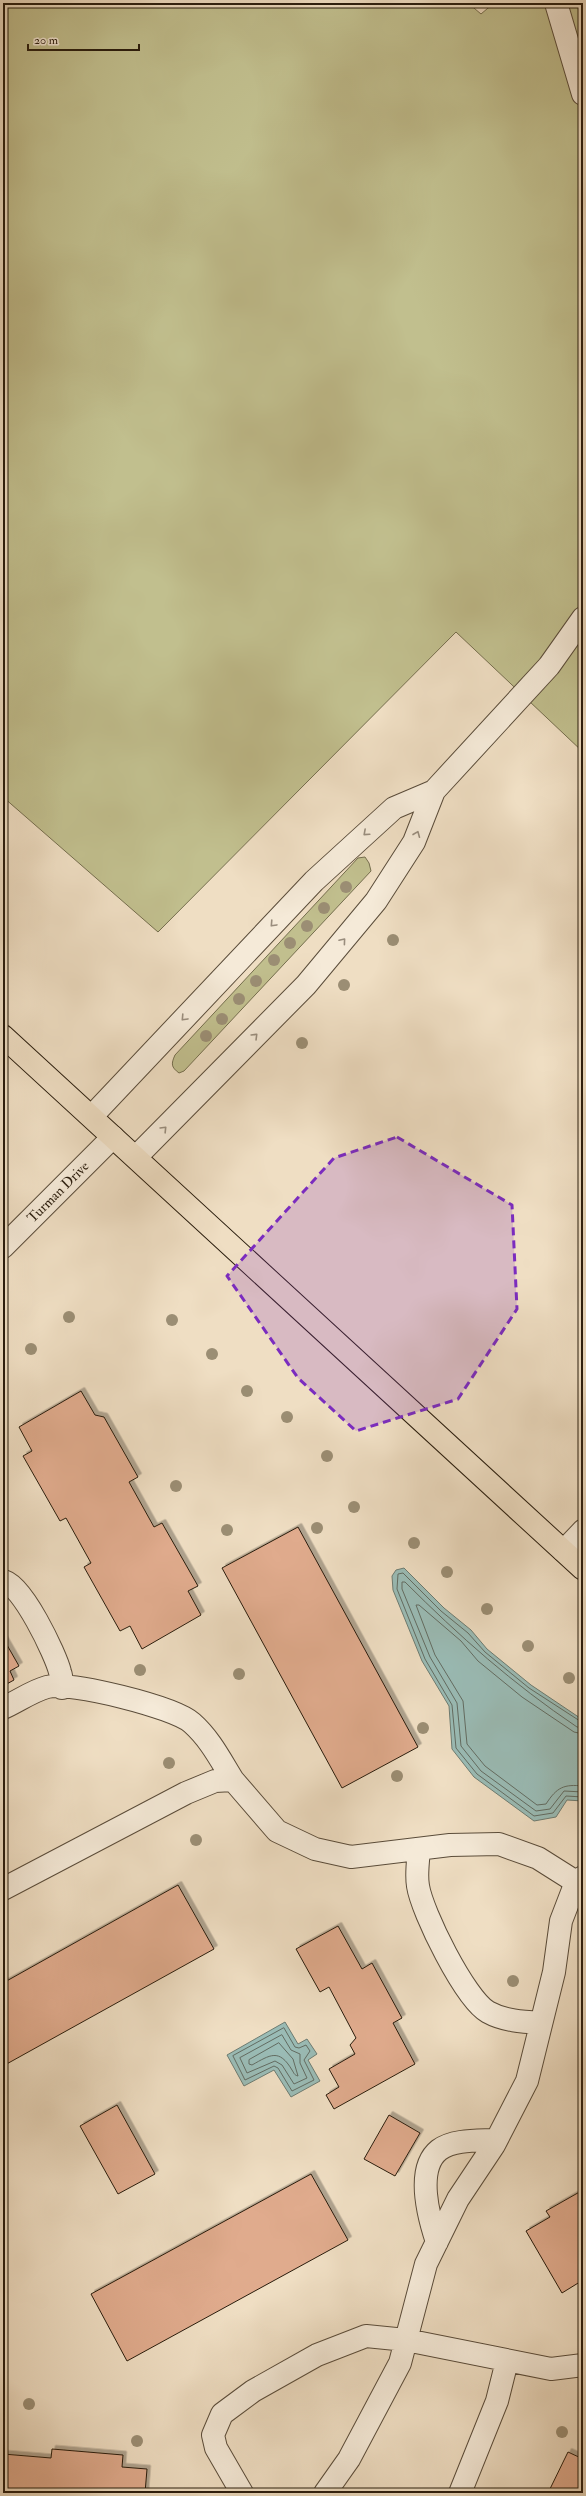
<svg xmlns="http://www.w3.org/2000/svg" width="586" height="2496" font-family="'IM FELL Double Pica',serif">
<defs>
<filter id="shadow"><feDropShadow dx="3.5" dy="-3.5" stdDeviation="0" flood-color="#0004"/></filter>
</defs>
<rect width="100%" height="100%" fill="#efdec3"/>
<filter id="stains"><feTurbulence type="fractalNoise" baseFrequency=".005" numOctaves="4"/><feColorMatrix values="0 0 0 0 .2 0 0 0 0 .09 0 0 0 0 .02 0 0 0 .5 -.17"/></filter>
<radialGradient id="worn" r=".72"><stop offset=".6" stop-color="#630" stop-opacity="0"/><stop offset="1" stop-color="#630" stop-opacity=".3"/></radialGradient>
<path fill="#c1bf8e" stroke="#756e4e" d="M3 3H468L481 14 494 3H583V752L456 632 158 932 3 797Z
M365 857 369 863 371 871 184 1071 179 1073C171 1067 171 1064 175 1055L358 858Z"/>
<path fill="#9abcb6" stroke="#6d7c72" d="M404 1568 444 1608 471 1630 487 1649 531 1685 583 1720V1801L567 1800 556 1817 534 1821 474 1777 452 1749 449 1706 422 1661 393 1590 392 1576 396 1570Z
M285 2022 298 2044 307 2039 317 2054 308 2060 320 2081 291 2097 274 2070 244 2086 227 2055Z"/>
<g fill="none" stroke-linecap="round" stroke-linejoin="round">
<path stroke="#626c62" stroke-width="1" d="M583 1723 529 1688 485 1652 468 1633 441 1611 403 1573 398 1574 397 1589 425 1659 452 1705 456 1748 477 1774 534 1816 553 1813 566 1796 583 1797
M583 1728 577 1727C513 1684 459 1636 405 1582H402V1589L430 1657 457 1703 461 1746 481 1771 536 1811 550 1809 564 1791 583 1792
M583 1734 574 1732 522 1697 478 1661 461 1641 419 1605H416L435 1655 463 1701 467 1744 485 1766 537 1805 546 1804C557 1787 564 1784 583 1786
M284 2028 295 2047 299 2048 306 2045 310 2051 304 2060 314 2080 292 2091 278 2068 274 2066 245 2080 233 2056Z
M282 2035 291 2050 300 2054V2063L307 2078 294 2084 282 2065 275 2061 247 2073 240 2058Z
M279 2043 293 2059 298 2076C294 2075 294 2073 292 2070 279 2048 270 2055 252 2065L249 2064V2060Z"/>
</g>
<path fill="#e0ab8d" stroke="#291c0d" filter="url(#shadow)" d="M81 1391 95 1415 104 1417 138 1477 129 1482 154 1527 162 1523 198 1586 188 1591 201 1615 142 1649 130 1626 120 1631 84 1567 91 1563 66 1518 60 1521 23 1456 32 1451 19 1427Z
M298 1527 418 1747 342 1788 222 1568Z
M3 1638 19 1666 10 1671 14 1680 3 1686Z
M178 1885 214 1949 3 2066V1983Z
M338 1926 362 1969 372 1963 402 2018 393 2023 415 2064 334 2109 326 2095 339 2087 329 2069 355 2054 350 2045 356 2038 329 1987 320 1992 296 1949Z
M117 2105 155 2174 118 2194 80 2126Z
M389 2115 420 2133 395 2176 364 2159Z
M311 2174 348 2240 127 2361 91 2294Z
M583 2190V2280L562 2293 526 2231 550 2217 546 2211Z
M52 2449 123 2455 122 2467 147 2469 145 2493H3V2454L51 2458Z
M568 2452 583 2459V2493H548Z"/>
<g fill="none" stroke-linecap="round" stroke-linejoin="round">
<g stroke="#5a4c3a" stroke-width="23">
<path id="lane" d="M563 1551 583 1530"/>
</g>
<g stroke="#5a4c3a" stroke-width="24">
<path id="street" d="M556 3 583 94
M92 1116 314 881 394 808 434 791
M136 1157 306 985 376 901 414 842 434 791 549 666 583 618
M3 1247 113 1137
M3 1581C21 1582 56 1655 60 1672 62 1677 62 1682 62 1688
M3 1708C17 1702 32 1691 47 1687 70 1681 174 1707 192 1723 210 1739 220 1759 233 1780
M419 1850C418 1861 416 1875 418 1886 422 1912 465 1999 488 2012 504 2021 524 2022 541 2023
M3 1889 186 1793 215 1781 233 1780 277 1831 315 1849 351 1857 450 1845 499 1844 538 1858 576 1882
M437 2242C429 2218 415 2169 439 2150 454 2139 479 2141 496 2140
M242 2493 216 2448 213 2435 222 2414 253 2391 317 2355 366 2336 406 2340 551 2369 583 2365
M325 2493 349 2459 400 2363 426 2264 458 2199 494 2145 527 2081 554 1972 561 1921 576 1882 583 1877
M460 2493 497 2401 507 2361"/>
</g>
<g stroke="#291c0d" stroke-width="24">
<path id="primary" d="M3 1036 583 1569"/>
</g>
<use href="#lane" stroke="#f5ead8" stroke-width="21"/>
<use href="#street" stroke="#f5ead8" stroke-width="22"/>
<use href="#primary" stroke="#efdec3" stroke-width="22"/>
</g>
<g fill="#9b8e74">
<circle cx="346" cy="887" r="6"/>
<circle cx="324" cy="908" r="6"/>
<circle cx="307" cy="926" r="6"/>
<circle cx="393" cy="940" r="6"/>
<circle cx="290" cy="943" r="6"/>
<circle cx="274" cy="960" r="6"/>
<circle cx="256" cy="981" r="6"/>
<circle cx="344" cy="985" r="6"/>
<circle cx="239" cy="999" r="6"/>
<circle cx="222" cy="1019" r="6"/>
<circle cx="206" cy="1036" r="6"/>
<circle cx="302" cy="1043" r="6"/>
<circle cx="69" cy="1317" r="6"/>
<circle cx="172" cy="1320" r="6"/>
<circle cx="31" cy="1349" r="6"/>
<circle cx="212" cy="1354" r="6"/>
<circle cx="247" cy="1391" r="6"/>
<circle cx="287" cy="1417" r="6"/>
<circle cx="327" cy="1456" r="6"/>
<circle cx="176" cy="1486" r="6"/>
<circle cx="354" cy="1507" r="6"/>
<circle cx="317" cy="1528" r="6"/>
<circle cx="227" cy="1530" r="6"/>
<circle cx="414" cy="1543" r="6"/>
<circle cx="447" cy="1572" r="6"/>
<circle cx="487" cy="1609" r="6"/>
<circle cx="528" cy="1646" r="6"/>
<circle cx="140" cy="1670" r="6"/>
<circle cx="239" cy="1674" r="6"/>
<circle cx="569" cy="1678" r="6"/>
<circle cx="423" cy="1728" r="6"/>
<circle cx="169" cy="1763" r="6"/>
<circle cx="397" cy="1776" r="6"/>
<circle cx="196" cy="1840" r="6"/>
<circle cx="513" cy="1981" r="6"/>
<circle cx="29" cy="2404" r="6"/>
<circle cx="562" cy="2432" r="6"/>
<circle cx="137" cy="2441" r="6"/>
</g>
<defs><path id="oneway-chevron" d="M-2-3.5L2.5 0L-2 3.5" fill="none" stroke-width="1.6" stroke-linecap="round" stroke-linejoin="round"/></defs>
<g stroke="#998d7d">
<use href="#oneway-chevron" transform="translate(366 833) rotate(138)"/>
<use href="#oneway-chevron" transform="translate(417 834) rotate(-68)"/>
<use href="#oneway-chevron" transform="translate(273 924) rotate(133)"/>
<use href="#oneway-chevron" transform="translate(343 941) rotate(-50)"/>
<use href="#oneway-chevron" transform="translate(184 1018) rotate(133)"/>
<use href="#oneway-chevron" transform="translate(255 1036) rotate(-45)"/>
<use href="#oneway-chevron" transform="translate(164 1129) rotate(-46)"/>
</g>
<path fill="#7b2cbf" fill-opacity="0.2" stroke="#7b2cbf" stroke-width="3" stroke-dasharray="8 5" stroke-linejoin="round" d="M397 1137 512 1205 517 1309 458 1399 356 1431 298 1378 227 1276 334 1158Z"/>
<g text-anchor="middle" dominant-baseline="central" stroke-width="3" stroke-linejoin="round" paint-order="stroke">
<g font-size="14" fill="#291c0d" stroke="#f5ead8">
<text transform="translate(58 1192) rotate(-45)">Turman Drive</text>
</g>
</g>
<rect width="586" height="2496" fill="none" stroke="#efdec3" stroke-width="16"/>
<rect x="4" y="4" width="578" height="2488" fill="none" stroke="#291c0d" stroke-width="2"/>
<rect x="8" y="8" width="570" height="2480" fill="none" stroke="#291c0d"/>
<path d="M28 44v6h111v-6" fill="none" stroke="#291c0d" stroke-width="2"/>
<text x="34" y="44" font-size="12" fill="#291c0d" stroke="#f5ead8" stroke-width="3" paint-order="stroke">20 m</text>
<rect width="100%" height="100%" filter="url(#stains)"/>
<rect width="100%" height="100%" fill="url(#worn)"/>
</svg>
